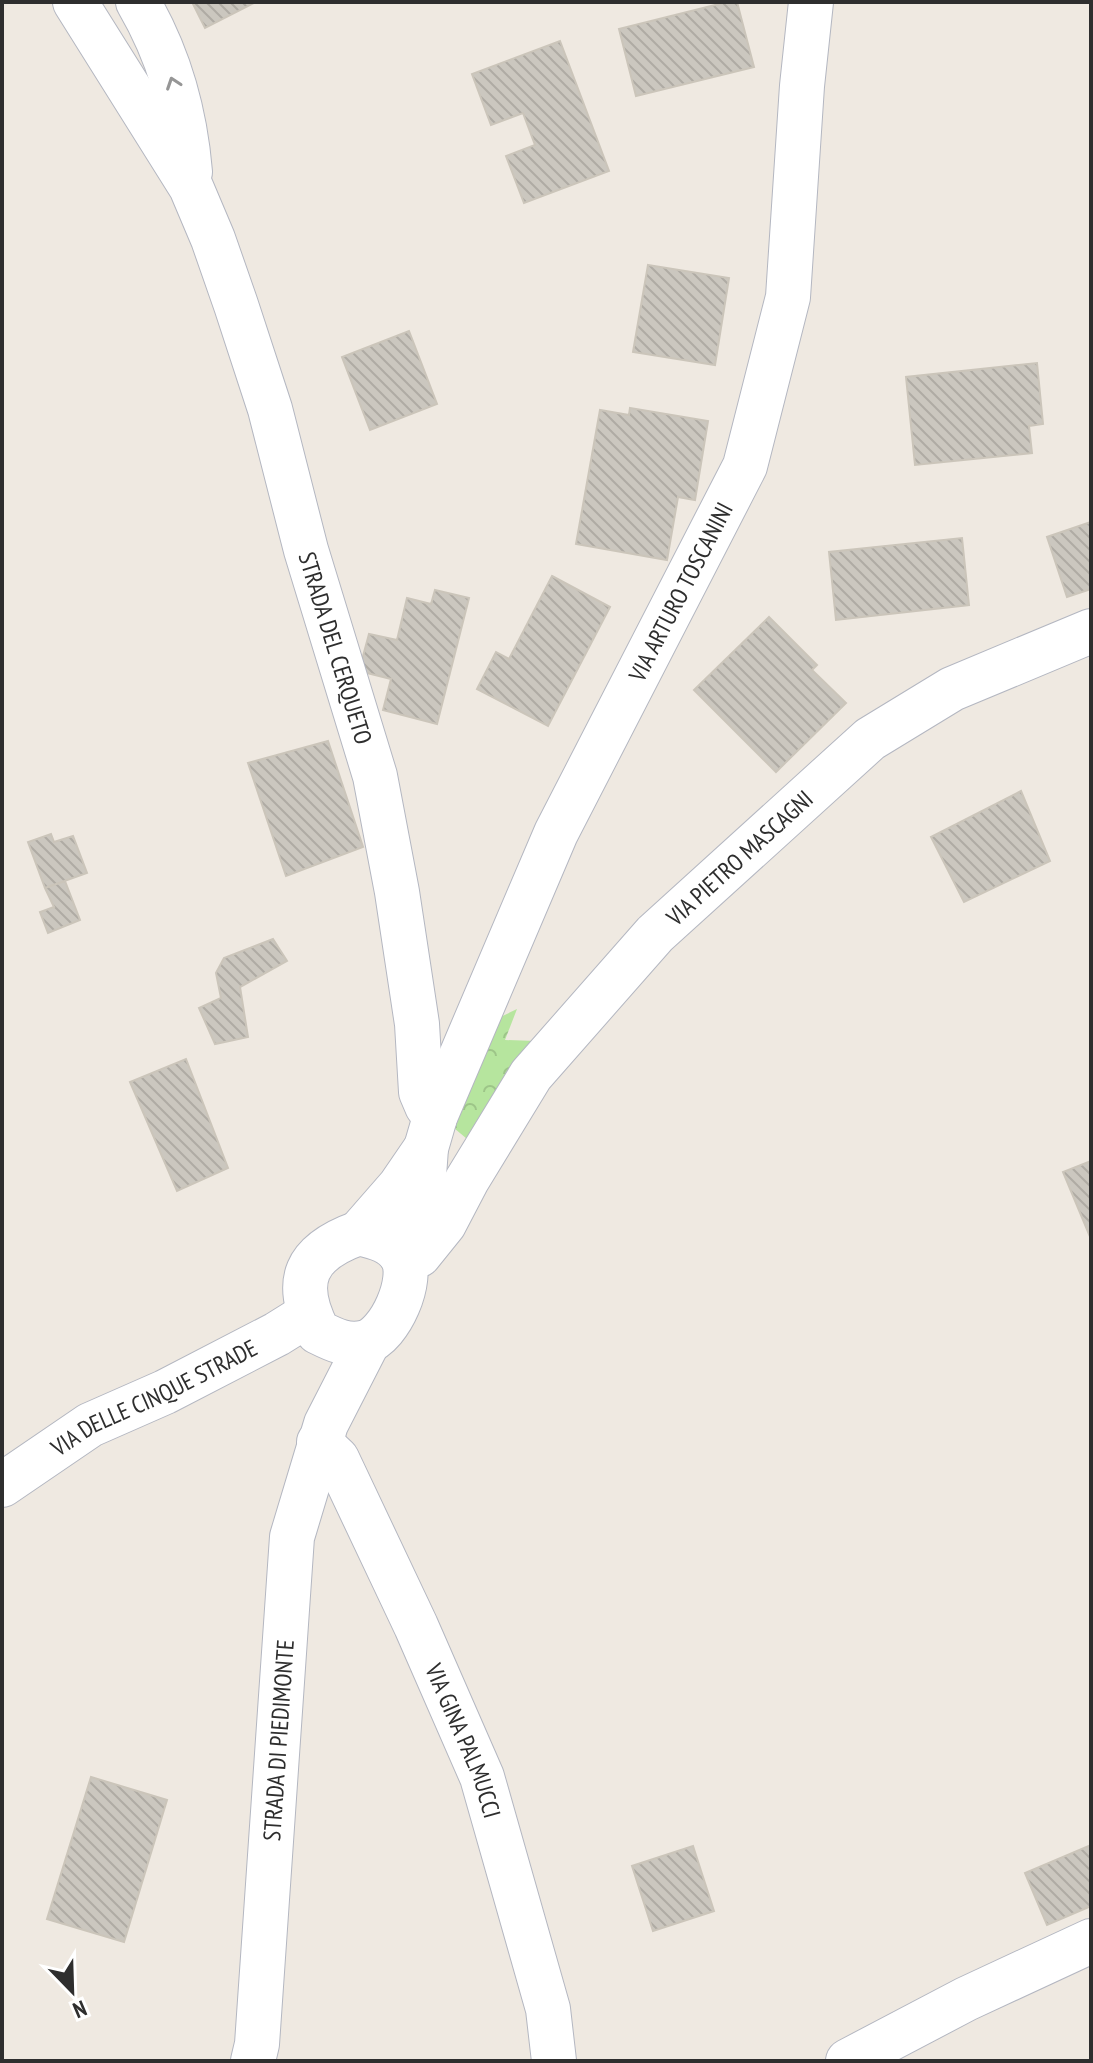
<svg xmlns="http://www.w3.org/2000/svg" width="1093" height="2063" font-family="'PT Sans Narrow',sans-serif">
<defs>
<pattern id="forest-crowns" width="20" height="18" patternUnits="userSpaceOnUse" patternTransform="scale(2)"><rect width="20" height="18" fill="#b6e59e"/><path d="M2 6a3 3 0 1 1 6 0M12 15a3 3 0 1 1 6 0" fill="none" stroke="#9dc588"/></pattern>
<pattern id="building-back-hatch" width="6" height="6" patternUnits="userSpaceOnUse" patternTransform="scale(2)"><rect width="6" height="6" fill="#cbc7bf"/><path d="M-1 5l2 2M0 0l6 6M5-1l2 2" fill="none" stroke="#afaba4"/></pattern>
</defs>
<rect width="100%" height="100%" fill="#efe9e1"/>
<path fill="url(#forest-crowns)" d="M517 1009 505 1040 536 1041 473 1144 448 1123 486 1024Z"/>
<path fill="url(#building-back-hatch)" stroke="#cbc5ba" stroke-width="2" d="M192 2H256L205 28Z
M727 2H737L754 67 636 96 619 29Z
M560 41 609 171 524 203 506 156 535 145 523 113 491 125 472 74Z
M648 265 729 278 715 365 633 352Z
M409 331 437 404 370 430 342 357Z
M1037 363 1043 424 1029 426 1032 453 915 465 906 377Z
M630 408 708 421 695 500 678 497 667 560 576 544 600 410 629 415Z
M1091 522V589L1067 597 1047 537Z
M962 538 969 605 836 620 829 552Z
M552 576 610 607 548 726 477 689 496 652 509 659Z
M435 590 469 598 437 724 383 710 391 679 359 671 369 634 397 640 407 598 431 604Z
M769 617 817 665 812 670 846 703 776 772 694 690Z
M328 741 363 847 286 876 248 763Z
M1021 791 1050 861 964 902 931 837Z
M51 834 54 842 73 836 87 873 45 888 28 842Z
M65 881 80 920 48 933 40 912 54 907 45 888Z
M273 939 287 961 240 987 248 1037 215 1044 199 1008 221 998 216 973 224 958Z
M186 1059 228 1168 177 1191 130 1082Z
M1091 1161V1239L1063 1172Z
M91 1777 167 1800 124 1942 47 1919Z
M1091 1845V1906L1047 1925 1025 1873Z
M693 1846 714 1911 653 1931 632 1866Z"/>
<g fill="none" stroke-linecap="round" stroke-linejoin="round">
<g stroke="#b4b7c1" stroke-width="46">
<g id="minor">
<path id="s1" d="M75 2 191 187 213 239 236 305 270 409 306 550 375 776 397 892 417 1024 421 1092 427 1106 435 1117"/>
<path d="M138 2C169 55 185 112 190 172"/>
<path d="M359 1233C375 1237 393 1241 402 1257 415 1279 390 1335 366 1342 348 1347 334 1340 318 1332 292 1281 305 1252 359 1233Z"/>
<path d="M359 1233 400 1186 426 1148"/>
<path id="s2" d="M401 1255 416 1226 422 1204 426 1148 435 1117 556 833 745 466 788 297 802 86 811 2"/>
<path id="s3" d="M419 1255 444 1224 467 1180 531 1075 655 934 870 739 952 689 1091 631"/>
<path id="s4" d="M319 1442 337 1459 416 1626 482 1777 548 2009 554 2061"/>
<path id="s5" d="M2 1485 90 1425 165 1392 277 1334 309 1314"/>
<path id="s6" d="M253 2061 257 2044 292 1537 326 1424 368 1342"/>
<path d="M848 2061 966 1999 1091 1941"/>
</g>
</g>
<use href="#minor" stroke="#fff" stroke-width="44"/>
</g>
<defs><path id="oneway-chevron" d="M-2-3.5L2.5 0L-2 3.5" fill="none" stroke-width="1.6" stroke-linecap="round" stroke-linejoin="round" transform="scale(2)"/></defs>
<use stroke="#969696" href="#oneway-chevron" transform="translate(173 83) rotate(-109)"/>
<g text-anchor="middle" dominant-baseline="central" stroke-width="8" stroke-linejoin="round" paint-order="stroke">
<g font-size="24" fill="#2e2e2e" stroke="#fff">
<text stroke="none"><textPath href="#s2" startOffset="724">VIA ARTURO TOSCANINI</textPath></text>
<text stroke="none"><textPath href="#s1" startOffset="702">STRADA DEL CERQUETO</textPath></text>
<text stroke="none"><textPath href="#s3" startOffset="514">VIA PIETRO MASCAGNI</textPath></text>
<text stroke="none"><textPath href="#s5" startOffset="176">VIA DELLE CINQUE STRADE</textPath></text>
<text stroke="none"><textPath href="#s6" startOffset="322">STRADA DI PIEDIMONTE</textPath></text>
<text stroke="none"><textPath href="#s4" startOffset="334">VIA GINA PALMUCCI</textPath></text>
</g>
</g>
<rect width="1093" height="2063" fill="none" stroke="#2e2e2e" stroke-width="8"/>
<g transform="translate(72 1991) rotate(157)" stroke="#ffffff" stroke-width="6" paint-order="stroke">
<path d="M0-6L14 30L0 20L-14 30Z" fill="#2e2e2e"/>
<text y="-12" font-size="22" font-weight="bold" text-anchor="middle" fill="#2e2e2e">N</text>
</g>
</svg>
